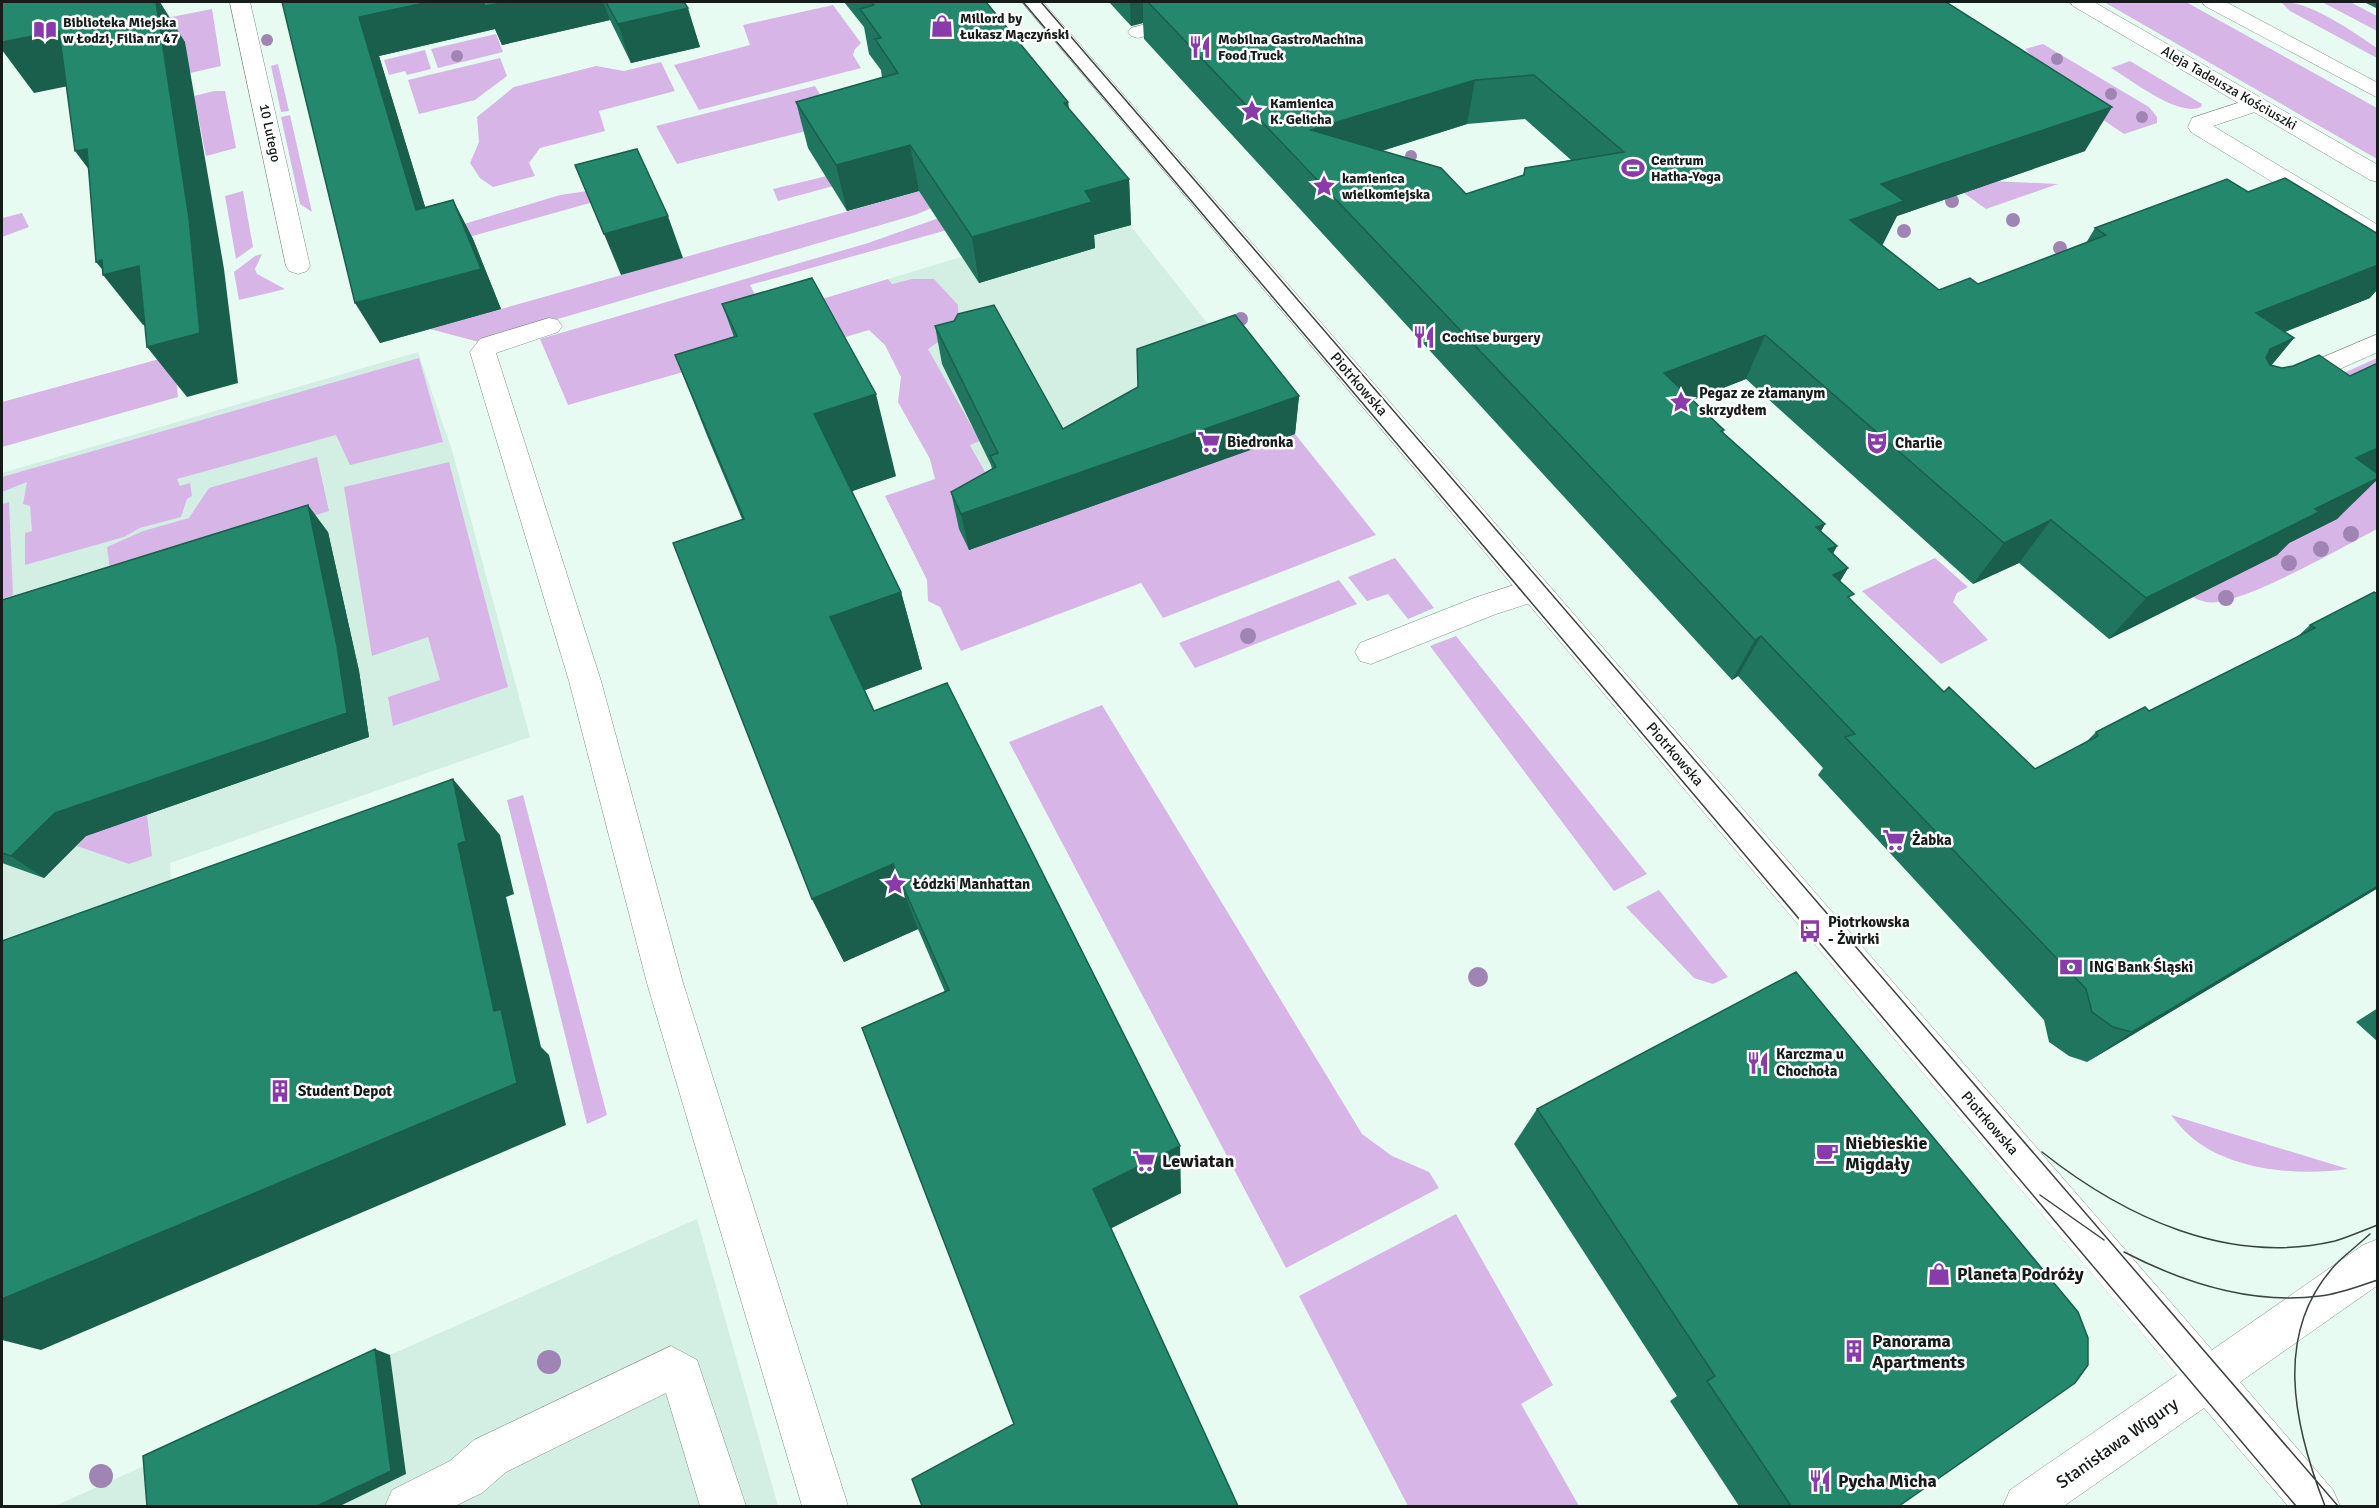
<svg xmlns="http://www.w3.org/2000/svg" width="2379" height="1508" font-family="Signika,sans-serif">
<rect width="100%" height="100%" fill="#e7fbf3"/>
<path fill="#d3efe4" d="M1118 210 1295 434 1019 532 970 444 979 441 888 279Z
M418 352 452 450 530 737 170 863 171 884 2 944V473Z
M697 1219 778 1506H55L390 1355Z"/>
<path fill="#d7b6e7" d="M2104 2H2186L2377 108V159Z
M2281 2C2310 1 2353 32 2377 48V58L2290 11Z
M2322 2H2350L2377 16V31Z
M833 5 861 43 855 49 853 55 861 68 699 110 674 65 750 45 743 25Z
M212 9 221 66 190 73 161 19Z
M496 34 503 52 438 68 431 49Z
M2043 44 2149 107 2157 117V123L2124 134 2087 109 2025 49Z
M425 50 431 69 407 75 405 71 389 75 384 60Z
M500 58 507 76 475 100 419 114 408 80Z
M2130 61 2202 104 2201 107C2179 118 2130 79 2111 68Z
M661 62 675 91 599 111 605 131 540 148 529 163 535 176 493 187 480 178 470 163 479 142 477 117 514 87 596 66 624 71Z
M278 64 289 111 281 112 271 66Z
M815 86 825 103 814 129 677 164 656 126Z
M214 91H225L236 148 206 156 194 96Z
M290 115 312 212 300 204 281 117Z
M1072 148 915 215 479 342 430 329Z
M889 161 900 168 778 201 773 189Z
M1924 164 1992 181 2058 184 1986 209Z
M1072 171 1026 208 750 285 766 316 888 279 892 284 912 279H934L958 305 959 328 928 349 980 441 970 445 1019 532 1295 434 1376 535 1163 618 1141 583 961 651 940 607 928 601 927 580 885 496 935 479 930 459 898 402 901 377 885 345 869 330 825 343 687 371 568 405 540 339 868 243Z
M635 184 636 190 369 265 454 227 560 195Z
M243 191 253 247 236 259 225 196Z
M22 213 29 227 2 237V218Z
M262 254 255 269 257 274 285 289 239 300 234 272 255 256Z
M174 355 178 397 2 447V402Z
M419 358 443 442 350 465 336 435 177 479 180 486 190 483 192 496 187 499 181 517 140 528 124 537 25 565V533L32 531 30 506 23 504 27 482 2 492V477Z
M2377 358V389L2258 528 2377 471V529C2344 546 2238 608 2206 602 2201 601 2197 599 2192 597L2161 456Z
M317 457 329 511 111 578 107 547 143 531 189 518 209 488Z
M449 462 508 687 393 726 388 697 440 680 428 637 372 656 344 487Z
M9 502 13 595 2 599V504Z
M1395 558 1434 608 1408 619 1388 594 1367 601 1348 577Z
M1935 558 1968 587 1957 593 1953 602 1988 640 1941 664 1862 591Z
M1339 580 1357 604 1195 668 1179 643Z
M1456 636 1647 874 1614 891 1430 646Z
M1102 705 1362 1134 1392 1156 1429 1172 1439 1188 1286 1268 1009 742Z
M142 775 152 856 129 864 77 846Z
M523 795 607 1115 587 1124 507 800Z
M1659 890 1728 977 1713 984 1694 978 1626 907Z
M2171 1115 2348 1169C2298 1176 2230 1171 2190 1136 2183 1130 2177 1122 2171 1115Z
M1456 1214 1553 1385 1521 1404 1579 1506H1408L1299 1296Z"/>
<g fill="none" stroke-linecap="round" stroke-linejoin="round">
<g stroke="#7e8f88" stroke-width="1">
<path id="lane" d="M2256 97 2264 99 2267 104 2264 109 2213 126 2378 225V243L2369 241 2191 132 2188 127 2192 118Z
M549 318 558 320 562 326 558 332 496 353 601 681 683 983 848 1506H802L647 983 569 681 470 352 480 339Z
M2378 334V352L2299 387 2290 390 2281 387 2277 381 2281 375Z
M1535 578 1546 582 1550 590 1546 598 1496 614 1371 664 1360 661 1355 652 1360 643 1474 598Z
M671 1346 697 1360 746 1506H700L666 1393 506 1472 482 1493 455 1506H385L392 1490 450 1461 474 1440Z"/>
</g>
<g stroke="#7e8f88" stroke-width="1">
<path id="street" d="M230 2H250L310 266 307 271 298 274 289 271 286 266Z
M1232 2H1264L1261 6 1138 38 1131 36 1128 32 1131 28Z"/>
</g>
<g stroke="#7e8f88" stroke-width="1">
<path id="secondary" d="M1022 2H1043L2212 1350 2363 1245 2378 1239V1285L2240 1382 2333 1490 2340 1506H2288L2204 1408 2064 1506H2003L2010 1490 2177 1375Z
M2070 2H2094L2378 165V182L2370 180 2073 6Z
M2202 2H2226L2378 83V98L2205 6Z"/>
</g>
<use href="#lane" fill="#fff" fill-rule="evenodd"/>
<use href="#street" fill="#fff" fill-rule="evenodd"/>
<use href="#secondary" fill="#fff" fill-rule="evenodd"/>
<path stroke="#3a4340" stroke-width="1.5" d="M1023 2 2296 1506
M1041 2 2338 1506
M2042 1152C2124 1217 2228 1266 2335 1241 2349 1237 2364 1230 2378 1225
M2040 1195 2104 1240
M2124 1252C2184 1283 2252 1305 2320 1296 2340 1294 2359 1286 2378 1280
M2325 1506C2294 1426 2271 1330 2339 1261 2349 1252 2360 1243 2370 1234"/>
</g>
<g fill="#a085b4">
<circle cx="267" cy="40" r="6"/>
<circle cx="457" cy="56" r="6"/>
<circle cx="2057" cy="59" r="6"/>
<circle cx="2111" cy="94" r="6"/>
<circle cx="2142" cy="117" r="6"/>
<circle cx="1411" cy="156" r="6"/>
<circle cx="1952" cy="201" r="7"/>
<circle cx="2013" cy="220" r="7"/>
<circle cx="1904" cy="231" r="7"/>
<circle cx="2060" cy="248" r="7"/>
<circle cx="1241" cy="319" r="7"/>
<circle cx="2351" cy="534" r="8"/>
<circle cx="2321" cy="549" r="8"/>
<circle cx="2289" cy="563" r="8"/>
<circle cx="2226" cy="598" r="8"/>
<circle cx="1248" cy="636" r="8"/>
<circle cx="1478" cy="977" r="10"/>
<circle cx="549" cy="1362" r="12"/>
<circle cx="101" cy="1476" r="12"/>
</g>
<path fill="#1f755d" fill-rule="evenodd" d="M282 2H684L700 47 631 63 610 20 502 45 495 29 379 56 425 207 453 200 473 239 501 309 380 343Z
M844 2H986L1068 102 1069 109 1129 179 1131 225 1094 235 1095 248 979 283 919 191 847 211 808 148 796 102 882 78 881 70 869 54 864 27Z
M1109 2H1946L2085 151 1897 216 1882 245 1939 290 1978 284 2086 243 2095 228 2370 298 2285 332 2294 338 2271 366 2282 368 2350 376 2378 363V471L2375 472 2337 519 2289 543 2277 555 2109 639 2019 563 1973 584 1746 379 1693 400 1724 430 1723 433 1825 524 1821 531 1837 546 1833 554 1848 568 1840 581 1851 600 1944 692 2035 769 2086 742 2096 732 2149 711 2296 638 2310 625 2378 594V888L2087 1062 2069 1056 2049 1042 2044 1020 1818 775 1823 768 1738 676 1732 680 1144 39 1143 23 1131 26ZM1525 119 1571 160 1525 168 1523 175 1466 194 1382 151 1467 124Z
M2364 2H2378V9Z
M722 304 896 476 852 491 901 592 922 669 865 690 874 711 1181 1193 1111 1228 1014 1424 945 992 918 929 844 962 812 899 742 519 708 438 675 355 734 337Z
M935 326 1063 429 1299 396 1295 434 969 550 959 529 951 492 992 469 991 465 942 364Z
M328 532 359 671 369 737 86 836 44 878 2 863V600Z
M2378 1008V1042L2356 1022Z
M1537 1109 1899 1506H1739L1670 1401 1677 1396 1514 1144Z"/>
<path fill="#195f4c" d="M136 2H160L185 42 224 269 238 383 187 397 147 347Z
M429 2H603L610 20 502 45 495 29 379 56 438 249 416 210 359 17Z
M1130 2H1143V23L1131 26Z
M688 8 700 47 631 63 618 24Z
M59 31 93 81 34 93 2 50V42Z
M1475 80 1467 124 1311 173V130Z
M1068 102 1072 148 1064 103Z
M2112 107 2085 151 1897 216 1882 246 1850 220 1881 184Z
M910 145 919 191 847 211 836 165Z
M87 149 113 202 75 151Z
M1129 179 1131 225 1094 235 1095 248 979 283 972 237 1085 191Z
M453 200 473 239 501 309 380 343 355 303Z
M668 216 683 258 621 275 604 234Z
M102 260 139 266 177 316 143 325 103 275 106 274 96 262Z
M2378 265V289L2370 298 2221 357 2256 313Z
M1765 335 1746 379 1648 417 1664 373Z
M2294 338 2257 382 2270 349Z
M876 394 896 476 838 496 814 414Z
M1299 396 1295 434 969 550 961 514Z
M2378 448V471L2314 501 2356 458Z
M2378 478V479L2337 519 2289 543 2277 555 2109 639 2146 598 2315 509Z
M308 505 328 532 359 671 369 737 86 836 44 878 11 856Z
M2051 520 2019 563 1973 584 2004 543Z
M1825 524 1801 566 1816 527Z
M1837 546 1813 588 1828 549Z
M1848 568 1823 610 1833 575Z
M901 592 922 669 857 693 830 617Z
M1761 636 1738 676 1732 680 1755 640Z
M453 779 500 835 514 894 506 897 541 1047 549 1055 566 1125 41 1350 2 1340V1260L494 1011 458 844Z
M893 864 918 929 844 962 812 899Z
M2378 886V888L2087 1062 2132 1032Z
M1180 1146 1181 1193 1102 1233 1093 1189Z
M375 1349 390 1355 406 1474 340 1506H317Z"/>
<path fill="#24886c" stroke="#195f4c" stroke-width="1.5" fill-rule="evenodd" d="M2 2H156L189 218 200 333 147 347 139 266 103 275 102 260 96 262 87 149 75 151 59 31 2 42Z
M282 2H429L359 17 416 210 453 200 481 269 355 303Z
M483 2H507L485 6Z
M606 2H684L688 8 618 24Z
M871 2H986L1068 102 1064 103 1129 179 1085 191 1092 202 972 237 910 145 836 165 796 102 898 73 875 39 881 38 860 9 874 5Z
M1148 2H1946L2112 107 1881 184 1904 201 1850 220 1939 290 1970 278 1978 284 2106 235 2095 228 2227 179 2248 192 2285 178 2378 234V265L2256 313 2294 338 2270 349 2266 358 2270 365 2282 368 2293 366 2319 355 2350 376 2378 363V448L2356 458 2378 474V478L2315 509 2319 512 2146 598 2051 520 2004 543 1765 335 1664 373 1724 430 1721 431 1825 524 1816 527 1837 546 1828 549 1848 568 1833 575 1854 594 1848 597 1944 692 1949 687 2035 769 2098 736 2096 732 2145 707 2149 711 2315 628 2310 625 2374 592 2378 594V886L2132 1032 2113 1027 2092 1012 2086 989 1845 737 1855 734 1761 636 1755 640ZM1534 75 1624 152 1525 168 1524 175 1466 194 1441 168 1311 130 1475 80Z
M637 149 668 216 604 234 575 165Z
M812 278 876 394 814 414 901 592 830 617 874 711 947 683 1180 1146 1093 1189 1238 1506H922L912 1479 1014 1424 862 1028 949 990 893 864 812 899 673 543 744 519 675 355 737 336 722 304Z
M994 305 1063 429 1138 387 1137 349 1235 315 1299 396 961 514 951 492 996 467 990 456 998 453 935 326 954 321 958 314Z
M308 505 337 646 347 713 55 813 11 856 2 853V600Z
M453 779 466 841 458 844 494 1011 501 1009 517 1083 2 1299V941Z
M1796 972 2078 1312 2088 1338V1365L2075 1383 1899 1506H1791L1707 1381 1715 1376 1537 1109Z
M375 1349 391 1471 317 1506H147L143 1456Z"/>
<defs>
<g id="shop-bare" transform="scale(1.8)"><path d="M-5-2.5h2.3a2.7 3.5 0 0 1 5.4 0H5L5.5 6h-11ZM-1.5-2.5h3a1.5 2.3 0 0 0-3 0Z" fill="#8a3bab" stroke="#fff" stroke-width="2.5" paint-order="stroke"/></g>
<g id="library-bare" transform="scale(1.8)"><path d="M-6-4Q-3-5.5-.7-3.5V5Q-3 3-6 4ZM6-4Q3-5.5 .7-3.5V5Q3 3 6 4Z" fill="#8a3bab" stroke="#fff" stroke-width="2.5" paint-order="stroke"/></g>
<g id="restaurant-bare" transform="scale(1.8)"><path d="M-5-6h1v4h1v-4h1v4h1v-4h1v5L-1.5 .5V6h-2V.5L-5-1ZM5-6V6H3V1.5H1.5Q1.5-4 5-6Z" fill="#8a3bab" stroke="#fff" stroke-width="2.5" paint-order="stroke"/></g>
<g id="sight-bare" transform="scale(1.8)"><path d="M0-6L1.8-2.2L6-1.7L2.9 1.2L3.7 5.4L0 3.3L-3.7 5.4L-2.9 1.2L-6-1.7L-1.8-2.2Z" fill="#8a3bab" stroke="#fff" stroke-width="2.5" paint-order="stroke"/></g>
<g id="stadium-bare" transform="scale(1.8)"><path d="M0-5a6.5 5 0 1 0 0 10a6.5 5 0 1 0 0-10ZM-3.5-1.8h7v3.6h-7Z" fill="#8a3bab" stroke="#fff" stroke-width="2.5" paint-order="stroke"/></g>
<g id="supermarket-bare" transform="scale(1.8)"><path d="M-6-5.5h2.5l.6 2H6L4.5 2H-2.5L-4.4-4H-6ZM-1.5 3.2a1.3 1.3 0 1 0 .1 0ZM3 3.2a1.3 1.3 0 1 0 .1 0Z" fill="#8a3bab" stroke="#fff" stroke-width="2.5" paint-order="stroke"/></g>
<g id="theatre-bare" transform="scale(1.8)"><path d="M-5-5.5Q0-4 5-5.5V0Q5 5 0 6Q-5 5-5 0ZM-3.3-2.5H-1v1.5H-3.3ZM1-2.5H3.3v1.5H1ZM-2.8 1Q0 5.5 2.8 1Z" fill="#8a3bab" stroke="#fff" stroke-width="2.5" paint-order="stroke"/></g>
<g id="bus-bare" transform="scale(1.8)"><path d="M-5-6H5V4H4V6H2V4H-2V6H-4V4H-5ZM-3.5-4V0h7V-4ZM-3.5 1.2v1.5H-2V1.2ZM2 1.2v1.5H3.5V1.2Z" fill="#8a3bab" stroke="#fff" stroke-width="2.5" paint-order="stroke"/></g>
<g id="bank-bare" transform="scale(1.8)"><path d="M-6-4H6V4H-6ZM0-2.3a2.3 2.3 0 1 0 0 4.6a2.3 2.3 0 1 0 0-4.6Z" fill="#8a3bab" stroke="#fff" stroke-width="2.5" paint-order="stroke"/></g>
<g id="building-bare" transform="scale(1.8)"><path d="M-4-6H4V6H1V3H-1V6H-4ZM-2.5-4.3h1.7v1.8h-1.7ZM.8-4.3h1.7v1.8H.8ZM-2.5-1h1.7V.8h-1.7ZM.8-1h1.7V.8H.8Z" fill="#8a3bab" stroke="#fff" stroke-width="2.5" paint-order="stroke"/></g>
<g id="cafe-bare" transform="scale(1.8)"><path d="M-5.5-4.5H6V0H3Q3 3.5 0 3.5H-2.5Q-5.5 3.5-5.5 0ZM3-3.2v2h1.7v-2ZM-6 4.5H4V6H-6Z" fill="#8a3bab" stroke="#fff" stroke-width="2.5" paint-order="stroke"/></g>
</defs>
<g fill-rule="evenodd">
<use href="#shop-bare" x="942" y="26"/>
<use href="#library-bare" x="45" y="30"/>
<use href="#restaurant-bare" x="1200" y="47"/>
<use href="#sight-bare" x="1252" y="111"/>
<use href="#stadium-bare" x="1633" y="168"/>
<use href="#sight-bare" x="1324" y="186"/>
<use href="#restaurant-bare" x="1424" y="337"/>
<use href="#sight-bare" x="1681" y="402"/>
<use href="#supermarket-bare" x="1209" y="442"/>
<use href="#theatre-bare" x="1877" y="443"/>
<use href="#supermarket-bare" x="1894" y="840"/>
<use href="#sight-bare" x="895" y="884"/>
<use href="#bus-bare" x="1810" y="931"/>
<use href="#bank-bare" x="2071" y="967"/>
<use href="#restaurant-bare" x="1758" y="1063"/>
<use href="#building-bare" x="280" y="1091"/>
<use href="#cafe-bare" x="1827" y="1153"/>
<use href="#supermarket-bare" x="1144" y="1161"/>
<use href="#shop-bare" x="1939" y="1274"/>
<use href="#building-bare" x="1854" y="1351"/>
<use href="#restaurant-bare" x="1820" y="1481"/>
</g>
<g text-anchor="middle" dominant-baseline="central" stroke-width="5" stroke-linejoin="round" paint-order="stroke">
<g font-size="14" font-weight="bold" fill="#161c1a" stroke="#fff" text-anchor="start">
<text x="960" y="18">Millord by<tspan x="960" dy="16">Łukasz Mączyński</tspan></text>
<text x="63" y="22">Biblioteka Miejska<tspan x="63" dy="16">w Łodzi, Filia nr 47</tspan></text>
<text x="1218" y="39">Mobilna GastroMachina<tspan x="1218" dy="16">Food Truck</tspan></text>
<text x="1270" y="103">Kamienica<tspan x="1270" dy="16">K. Gelicha</tspan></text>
<text x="1651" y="160">Centrum<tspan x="1651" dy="16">Hatha-Yoga</tspan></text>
<text x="1342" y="178">kamienica<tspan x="1342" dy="16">wielkomiejska</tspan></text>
<text x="1442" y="337">Cochise burgery</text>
</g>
<g font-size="14" fill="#161c1a" stroke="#fff">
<text transform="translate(2229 88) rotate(30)">Aleja Tadeusza Kościuszki</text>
<text transform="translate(270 133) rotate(78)">10 Lutego</text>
</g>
<g font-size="15" fill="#161c1a" stroke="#fff">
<text transform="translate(1359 384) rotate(49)">Piotrkowska</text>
<text transform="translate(1675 754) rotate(49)">Piotrkowska</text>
<text transform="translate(1990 1123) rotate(49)">Piotrkowska</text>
</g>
<g font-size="15" font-weight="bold" fill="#161c1a" stroke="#fff" text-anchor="start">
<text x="1699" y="393">Pegaz ze złamanym<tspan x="1699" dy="17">skrzydłem</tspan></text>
<text x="1227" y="442">Biedronka</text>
<text x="1895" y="443">Charlie</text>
<text x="1912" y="840">Żabka</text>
<text x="913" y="884">Łódzki Manhattan</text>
<text x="1828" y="922">Piotrkowska<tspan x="1828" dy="17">- Żwirki</tspan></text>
<text x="2089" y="967">ING Bank Śląski</text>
<text x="1776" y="1054">Karczma u<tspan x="1776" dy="17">Chochoła</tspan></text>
<text x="298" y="1091">Student Depot</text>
</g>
<g font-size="18" font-weight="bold" fill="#161c1a" stroke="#fff" text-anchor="start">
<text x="1845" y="1143">Niebieskie<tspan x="1845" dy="21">Migdały</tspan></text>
<text x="1162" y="1161">Lewiatan</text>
<text x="1957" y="1274">Planeta Podróży</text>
<text x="1872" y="1341">Panorama<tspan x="1872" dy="21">Apartments</tspan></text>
<text x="1838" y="1481">Pycha Micha</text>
</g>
<g font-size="18" fill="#161c1a" stroke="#fff">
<text transform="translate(2117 1443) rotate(-35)">Stanisława Wigury</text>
</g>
</g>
<rect width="2379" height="1508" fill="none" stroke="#161c1a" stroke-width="6"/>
</svg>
